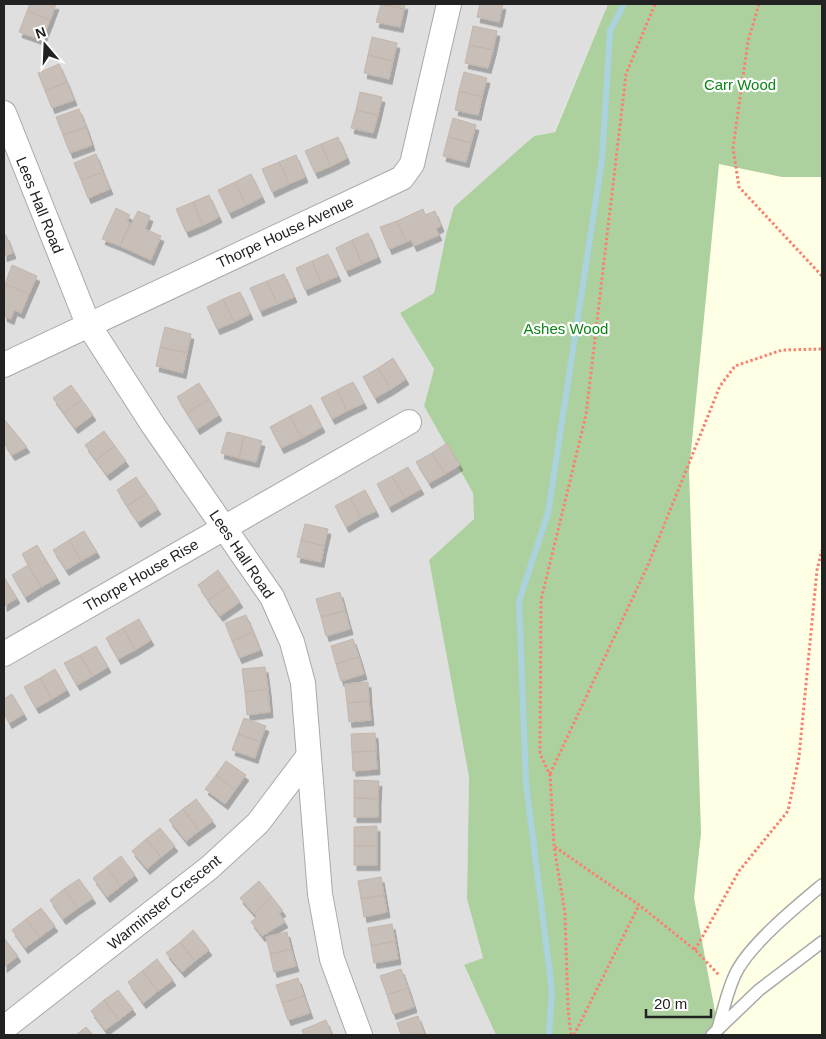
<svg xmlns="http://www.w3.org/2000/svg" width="826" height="1039" font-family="Helvetica,sans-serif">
<defs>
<filter id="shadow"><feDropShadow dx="3" dy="5.5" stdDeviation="0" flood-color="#0004"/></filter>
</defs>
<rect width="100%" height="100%" fill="#f2efe9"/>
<path fill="#e0dfdf" d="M4 4H608L554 132 533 136 446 235 434 293 400 313 434 369 424 406 473 493 474 519 429 560 469 777 467 899 483 959 464 966 496 1035H4Z"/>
<path fill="#ffffe5" d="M719 164 782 177H822V1035H723L718 1028 694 898 701 833 689 471Z"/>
<path fill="#add19e" d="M608 4H822V177H782L719 164 689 471 701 833 694 898 718 1028 723 1035H496L464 965 483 958 467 899 469 777 429 560 474 519 473 493 424 406 434 369 400 313 434 293 446 235 454 207 534 136 555 132Z"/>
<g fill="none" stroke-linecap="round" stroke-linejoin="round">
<path stroke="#aad3df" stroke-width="6" d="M549 1035 552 991 526 783 519 601 548 513 602 159 610 31 624 4"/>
</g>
<path fill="#c7bfb8" stroke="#c4b6ab" filter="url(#shadow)" d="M30 4H56L50 20 27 11Z
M381 4 404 9 400 27 376 22Z
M381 4H405L404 9Z
M480 4H503L499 22 477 17Z
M27 11 50 20 42 40 19 32Z
M473 26 497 31 493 50 469 45Z
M372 37 397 43 393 61 368 55Z
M469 45 493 50 488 68 465 63Z
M368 55 393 61 389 79 364 73Z
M59 64 67 82 45 91 38 73Z
M464 72 487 78 482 97 459 91Z
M67 82 74 100 52 108 45 91Z
M459 91 482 97 478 115 455 110Z
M360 92 382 97 378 115 356 110Z
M79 109 86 127 63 135 56 117Z
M356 110 378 115 373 133 351 128Z
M453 118 476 125 471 143 448 137Z
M86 127 92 145 70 153 63 135Z
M338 137 347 158 331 166 321 144Z
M448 137 471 143 466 162 443 156Z
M321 144 331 166 315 173 305 151Z
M96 154 103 172 81 180 74 163Z
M296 155 305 177 289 184 279 162Z
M279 162 289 184 272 192 262 169Z
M103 172 110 189 88 198 81 180Z
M251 174 262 197 246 205 235 182Z
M235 182 246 205 229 213 218 190Z
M209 195 219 217 203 225 193 202Z
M193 202 203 225 186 232 176 209Z
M116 208 130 215 127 221 130 223 120 246 102 239Z
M423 209 425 215 435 211 441 226 436 229 439 235 414 246 411 240 406 242 397 221Z
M138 211 150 216 145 229 161 236 151 260 120 246Z
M397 221 406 242 389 249 380 227Z
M368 233 378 257 362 264 352 240Z
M6 235 13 253 4 256V236Z
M352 240 362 264 346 271 336 248Z
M328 254 338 276 321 283 312 261Z
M312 261 321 283 305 290 296 268Z
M12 265 37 276 29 294 5 284Z
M284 274 294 297 277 304 267 281Z
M267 281 277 304 260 311 250 288Z
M5 284 29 294 21 313 14 310 11 319 4 316Z
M240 292 250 314 234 322 223 299Z
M223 299 234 322 217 329 207 307Z
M165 327 191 334 187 353 160 347Z
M160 347 187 353 183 373 156 366Z
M393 358 406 379 391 389 378 368Z
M378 368 391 389 375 398 363 377Z
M353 382 364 403 347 411 337 390Z
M199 383 209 399 187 413 177 397Z
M71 385 82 400 64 413 53 398Z
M337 390 347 411 332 419 321 398Z
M209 399 219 415 197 429 187 413Z
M82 400 93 415 75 428 64 413Z
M311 405 322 427 302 438 290 416Z
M290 416 302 438 281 448 270 427Z
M4 419 27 447 12 455 4 443Z
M104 431 115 446 96 460 85 445Z
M227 432 244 436 239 458 221 453Z
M244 436 262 441 256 462 239 458Z
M447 443 460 465 445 474 432 453Z
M115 446 126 461 107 475 96 460Z
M432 453 445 474 429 483 416 462Z
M408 467 421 489 405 498 392 476Z
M392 476 405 498 389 507 377 484Z
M136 477 147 493 127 506 117 490Z
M365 490 376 511 361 518 350 498Z
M147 493 158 509 138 522 127 506Z
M350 498 361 518 346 527 335 506Z
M305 524 328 529 324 546 301 540Z
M84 531 97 552 81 561 69 540Z
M69 540 81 561 66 570 53 550Z
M301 540 324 546 321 562 297 557Z
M37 545 57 578 41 587 22 554Z
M28 565 41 587 25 597 12 575Z
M218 570 229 586 208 600 198 585Z
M4 577 17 598 4 606Z
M229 586 240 602 220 616 208 600Z
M340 592 345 611 321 617 316 599Z
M345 611 350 629 326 636 321 617Z
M246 615 253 632 232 641 225 623Z
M139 619 151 640 135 650 123 628Z
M123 628 135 650 118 659 106 638Z
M253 632 260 650 239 658 232 641Z
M353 639 359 657 336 664 331 646Z
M96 646 108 667 93 676 80 655Z
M80 655 93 676 77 685 64 663Z
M359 657 364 674 341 681 336 664Z
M265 667 268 689 245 692 242 669Z
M55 669 67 690 52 699 40 678Z
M40 678 52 699 36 708 24 687Z
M368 682 369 701 347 703 345 684Z
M268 689 270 712 247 715 245 692Z
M12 694 24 714 9 723 4 713V699Z
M369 701 371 720 349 722 347 703Z
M244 718 266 726 260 742 238 734Z
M375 733 376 751 352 752 351 734Z
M238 734 260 742 255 758 232 750Z
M376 751 377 769 353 771 352 752Z
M226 761 246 775 235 790 216 775Z
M216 775 235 790 225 804 205 789Z
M354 780 379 781 378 799 354 798Z
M354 798 378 799V817H354Z
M196 799 213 821 199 831 183 809Z
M183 809 199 831 186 841 169 820Z
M377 826V846H354V827Z
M160 828 175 846 161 857 146 839Z
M146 839 161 857 147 869 132 851Z
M354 846H377V865H354Z
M121 856 135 875 121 886 107 867Z
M107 867 121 886 107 897 93 878Z
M381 877 384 895 361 899 358 881Z
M79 879 93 898 78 908 64 889Z
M259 881 272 897 254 914 240 898Z
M64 889 78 908 63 919 50 900Z
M384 895 387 912 364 917 361 899Z
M272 897 283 911 279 913 285 922 262 936 251 922 257 917 254 914Z
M41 908 55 926 40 937 26 919Z
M26 919 40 937 25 948 12 930Z
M392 924 395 941 371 946 368 928Z
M193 930 209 950 195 961 180 942Z
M287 932 291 949 270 954 266 937Z
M4 938 18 956 4 967Z
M395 941 398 959 374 963 371 946Z
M180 942 195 961 182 972 166 953Z
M291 949 296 966 274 972 270 954Z
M157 959 173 980 158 991 142 971Z
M401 969 408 988 387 995 380 976Z
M142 971 158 991 143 1003 128 982Z
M298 978 304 996 282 1003 276 985Z
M408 988 414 1007 393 1014 387 995Z
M118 990 133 1009 119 1020 104 1000Z
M304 996 310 1013 288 1020 282 1003Z
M104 1000 119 1020 105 1030 91 1011Z
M418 1016 424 1033 401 1035 397 1023Z
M326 1020 332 1035H304L302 1030Z
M86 1027 93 1035H76Z"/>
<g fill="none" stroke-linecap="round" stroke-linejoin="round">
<g stroke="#a9a9a9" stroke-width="14">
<path id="lane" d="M718 1028C724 1009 728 986 738 969 754 941 797 906 822 885
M712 1035 759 990 822 942"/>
</g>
<g stroke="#a9a9a9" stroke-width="26">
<path id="street" d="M4 113 88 324 153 425 272 597 292 642 303 683 320 894 332 959 360 1035
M4 365 402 178 412 164 449 4
M4 654 409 422
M4 1028 209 868 258 823 307 758"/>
</g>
<path stroke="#fa8072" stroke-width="3" stroke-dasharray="2.5 2.5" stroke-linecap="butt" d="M759 4 748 41 733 148 739 187 822 276
M550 774 648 565 720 386 735 366 782 350 822 349
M555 847 639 905 695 950 719 975
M695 950 739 871 788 811 799 757 817 570 822 550
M571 1035 568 1009 565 913 554 846 550 775 540 754 541 600 586 415 626 74 655 4
M574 1035 639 905"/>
<use href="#lane" stroke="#fff" stroke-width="11"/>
<use href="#street" stroke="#fff" stroke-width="24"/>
</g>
<g text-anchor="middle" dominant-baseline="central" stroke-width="4.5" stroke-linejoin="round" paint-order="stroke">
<g font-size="15" fill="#0c8416" stroke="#fff">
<text x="740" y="84">Carr Wood</text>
<text x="566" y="328">Ashes Wood</text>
</g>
<g font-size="15" fill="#222" stroke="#fff">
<text transform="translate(40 205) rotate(68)">Lees Hall Road</text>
<text transform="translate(285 232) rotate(-25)">Thorpe House Avenue</text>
<text transform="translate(242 554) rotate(56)">Lees Hall Road</text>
<text transform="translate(141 575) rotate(-30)">Thorpe House Rise</text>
<text transform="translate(164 902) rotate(-39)">Warminster Crescent</text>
</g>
</g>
<rect width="826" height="1039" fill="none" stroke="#222222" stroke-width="10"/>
<g transform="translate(45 45) rotate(341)" stroke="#ffffff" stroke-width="4" paint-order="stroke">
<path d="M0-4L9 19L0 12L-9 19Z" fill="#222222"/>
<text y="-8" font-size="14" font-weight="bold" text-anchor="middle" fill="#222222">N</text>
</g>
<path d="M646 1009v8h65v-8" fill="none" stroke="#222222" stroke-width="2.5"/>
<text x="654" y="1009" font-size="15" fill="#222222" stroke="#ffffff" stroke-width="4" paint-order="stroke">20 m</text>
</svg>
